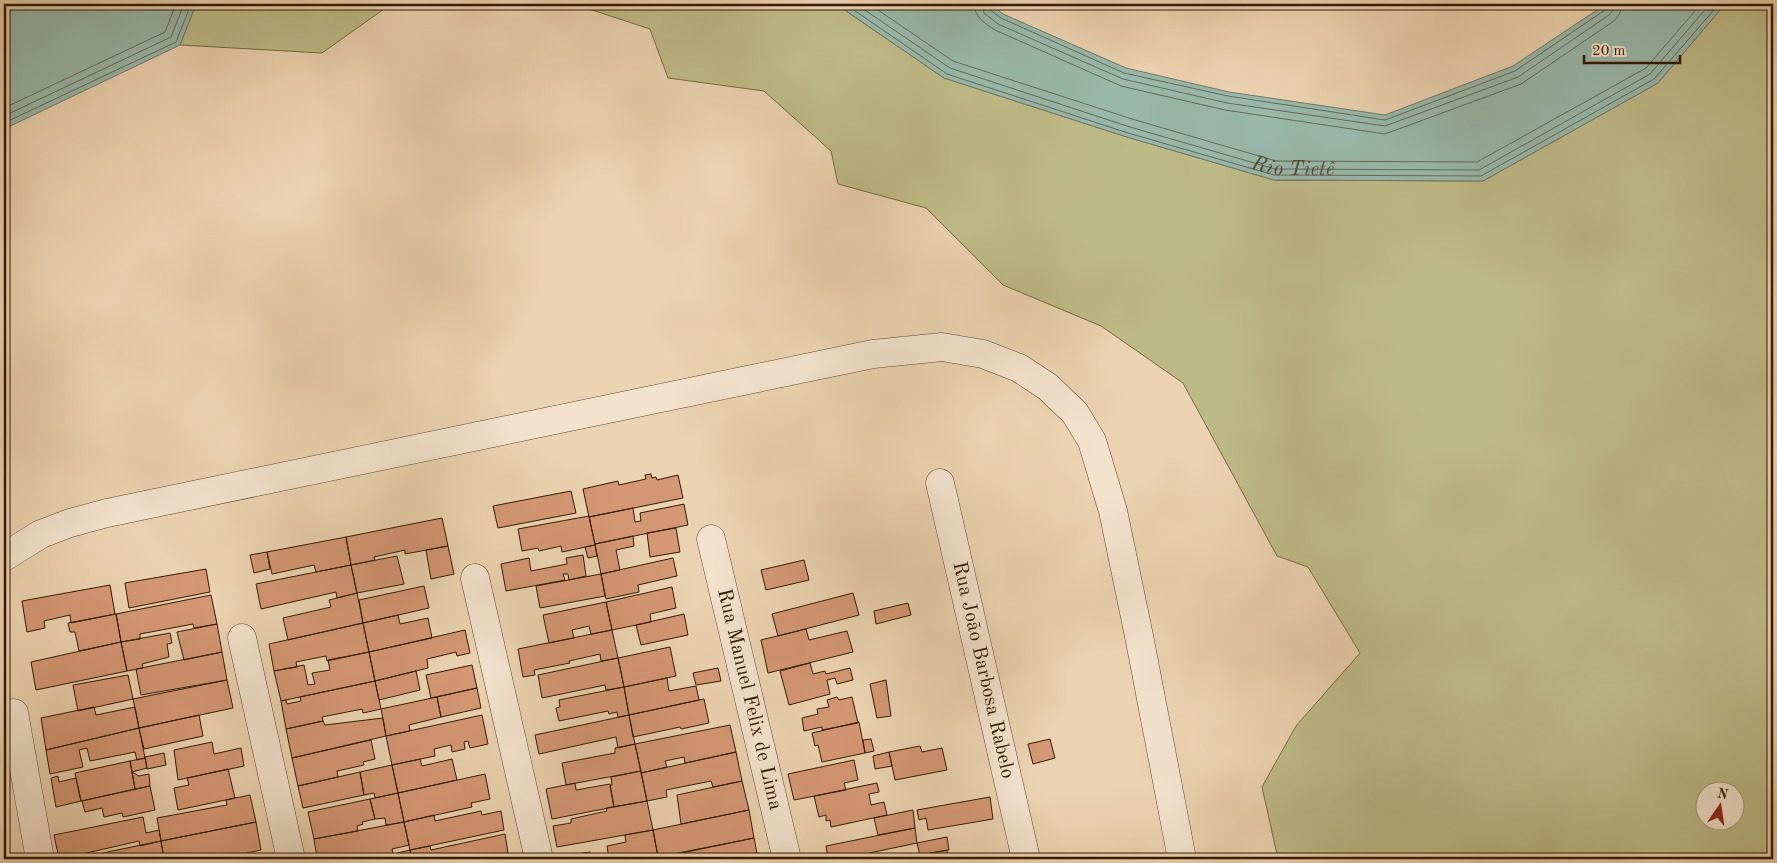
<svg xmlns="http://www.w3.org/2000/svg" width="1777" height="863" font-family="'Old Standard TT',serif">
<rect width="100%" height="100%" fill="#ebd2b0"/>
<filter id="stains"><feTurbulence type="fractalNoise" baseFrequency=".004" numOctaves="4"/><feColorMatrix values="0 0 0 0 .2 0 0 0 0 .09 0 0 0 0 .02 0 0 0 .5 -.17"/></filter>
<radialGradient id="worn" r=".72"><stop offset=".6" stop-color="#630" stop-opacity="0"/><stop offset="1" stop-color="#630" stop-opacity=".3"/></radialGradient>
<path fill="#beba87" stroke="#786a44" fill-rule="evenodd" d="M196 4H391L322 53 180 45Z
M574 4H836L944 78 1127 137 1274 180 1483 181 1658 83 1725 4H1773V859H1278L1262 787 1296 726 1360 653 1308 567 1277 556 1183 383 1101 326 1003 285 926 208 838 184 831 151 764 91 668 78 650 29ZM1704 790H1734V820H1704Z"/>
<path fill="#98b8ab" stroke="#6f7967" d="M4 4H196L180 45 4 129Z
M836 4H990L1003 14 1126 68 1229 92 1385 115 1513 66 1606 4H1725L1658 83 1483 181 1274 180 1127 137 944 78Z"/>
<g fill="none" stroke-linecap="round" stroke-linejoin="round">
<g stroke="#656956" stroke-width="1">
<path d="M845 4 947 74 1128 133 1274 175 1481 176 1654 79 1719 4"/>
<path id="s1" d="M856 4 950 68 1130 127 1275 169 1479 170 1650 74 1710 4"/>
<path d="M869 4 953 61 1132 119 1276 161 1477 162 1646 68 1701 4"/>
<path d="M974 4C975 17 984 23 995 30L1121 86 1225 110 1385 134 1521 84 1614 21 1620 13 1622 4"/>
<path d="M982 4 984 13 998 24 1123 79 1227 103 1385 126 1518 77 1609 15 1613 10 1614 4"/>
<path d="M988 4 989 9 1001 18 1124 73 1228 96 1385 120 1515 71 1605 10 1608 4"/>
<path d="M4 108 165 32 176 4"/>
<path d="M4 116 171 37 184 4"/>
<path d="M4 123 176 42 191 4"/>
</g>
</g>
<path fill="#d49773" stroke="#321a02" d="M651 474 652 478 656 477 657 480 678 475 683 498 589 517 583 489 618 481 619 485 646 479 645 475Z
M571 491 576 513 498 528 493 506Z
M684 504 688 525 595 544 589 517 633 508 635 522 641 521 640 513Z
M589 516 595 545 562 552 561 546 539 551 538 548 522 551 518 529Z
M442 518 448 546 405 554V550L374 557 375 560 351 565 346 537Z
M676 528 680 552 650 557 647 533Z
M633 536 634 546 616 550 620 570 601 574 595 544Z
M346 537 351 565 316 572 314 565 272 574 267 552Z
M595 545 597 556 588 558 585 547Z
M448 546 454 574 431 579 426 550Z
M267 552 270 569 254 573 250 555Z
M583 555 586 576 569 580 568 574H563L565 580 506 591 501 564 529 558 531 571 567 564 566 558Z
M397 556 404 584 357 593 351 565Z
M673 558 677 576 638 585 639 592 606 599 601 574Z
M804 560 809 580 766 590 761 570Z
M351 565 357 593 337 598 336 592 261 609 256 584Z
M206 569 210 592 129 608 125 583Z
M601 574 605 596 540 608 536 586Z
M110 585 115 614 71 623 70 615 44 621 45 628 27 632 22 601Z
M424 586 429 608 363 623 359 600Z
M672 587 676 608 650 614 651 622 612 630 606 602Z
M357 593 363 623 288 640 283 618 331 607 329 600Z
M853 593 859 615 778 636 772 614Z
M211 595 217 624 194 628 193 624 140 634V639L121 642 116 614Z
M606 602 612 630 591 634 589 626 572 630 574 638 549 643 543 615Z
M908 603 911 615 876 624 874 611Z
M116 614 121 642 79 651 75 632H70L68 623Z
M684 614 688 635 641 645 636 625Z
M398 615 400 624 428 618 432 638 369 652 363 623Z
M363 623 369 652 327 661 326 656 296 662 297 667 274 671 269 644Z
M217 624 222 652 184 660 177 632Z
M806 629 809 640 847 631 853 652 768 673 761 640Z
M465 630 470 653 457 656 456 652 427 659 428 668 375 681 369 652Z
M612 630 618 658 601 661 600 654 569 661 570 663 534 670 535 675 523 677 518 649Z
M170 633 172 643 167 644 169 657 142 664 143 668 127 671 121 642Z
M121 642 127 671 36 690 31 662Z
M670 647 676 676 624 687 618 658Z
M222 652 227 680 141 695 136 669Z
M369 652 375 681 281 701 274 671 304 665 308 685 315 684 312 673 330 670 328 660Z
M618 658 624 687 606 690 605 685 542 698 538 675Z
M810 663 813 674 825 671 826 674 850 668 853 680 837 684 835 678 827 680 830 694 789 705 780 671Z
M472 665 477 688 431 698 426 675Z
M718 668 721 681 696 685 693 673Z
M416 671 420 690 379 700 375 681Z
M128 675 133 699 78 711 73 685Z
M667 678 669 691 696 686 699 700 629 715 624 687Z
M227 680 233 708 139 728 133 699Z
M886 680 891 716 877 718 870 684Z
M375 681 381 709 363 713 362 709 322 717 323 721 286 729 281 701 286 700 287 704 301 701 300 697Z
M624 687 629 715 618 717 617 712 609 714 608 711 559 721 556 708 560 707 559 700Z
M477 688 481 708 441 717 437 697Z
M437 697 441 717 409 725 410 731 386 736 381 709Z
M837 697 839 700 852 697 858 723 822 730V727L804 731 802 718 818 714 817 709 829 707 827 700Z
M704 699 709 723 681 729 680 727 633 737 629 715Z
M94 707 96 715 135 707 139 728 46 750 41 718Z
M199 715 203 736 144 749 139 728Z
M482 715 488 744 470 748 468 741 464 742 465 749 452 752 451 745 434 749 435 756 392 765 386 736Z
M629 715 635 744 618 748 616 737 539 754 535 735Z
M383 718 386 736 292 758 286 729 323 721 325 725Z
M859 722 865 753 822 762 818 745 815 746 812 733Z
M730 725 736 752 685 763 684 757 665 761 667 767 641 773 635 744Z
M139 728 145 758 137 760 135 752 90 761 87 748 79 750 83 767 50 774 46 750Z
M871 739 874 751 865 753 863 740Z
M1050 739 1055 758 1033 764 1028 744Z
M371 740 375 759 363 762 364 765 337 771 338 777 298 786 292 758Z
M212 742 214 754 241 748 244 766 178 780 174 750Z
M635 744 641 771 566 785 562 763 615 753V748Z
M920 746 922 752 942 748 947 770 895 780 889 752Z
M736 752 742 781 713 787 711 781 666 790 667 797 647 801 641 773Z
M889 752 892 766 875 769 873 756Z
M164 753 166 765 147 769 145 757Z
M145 758 147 768 132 772 130 761Z
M420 759 422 766 452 759 457 780 398 793 392 765Z
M854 760 858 780 844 783 846 790 794 800 788 774Z
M130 761 135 789 81 801 75 773Z
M392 765 398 793 375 798 374 793 364 795 360 772Z
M228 769 235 798 178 810 174 788 189 785 187 778Z
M641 771 647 801 614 807 610 786 612 785 611 777Z
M132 772 139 776 149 774 150 786 135 789Z
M360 772 364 795 303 808 298 786Z
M485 774 490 799 471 803 472 807 404 822 398 793Z
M58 776 59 782 76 778 81 801 56 807 51 778Z
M742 781 749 810 681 824 677 795Z
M575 783 576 790 610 784 614 807 552 819 546 789Z
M877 783 879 792 869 794 871 805 884 802 887 815 831 827 830 820 826 821V815L819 817 814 796Z
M150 786 155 810 123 817 122 813 104 817 102 808 85 812 82 801Z
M398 793 404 822 386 825 385 818 375 819 370 799Z
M250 795 256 822 161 841 157 818 227 805 226 800Z
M990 797 993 819 928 830 926 818 919 820 917 810Z
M370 799 375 819 362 822 363 824 357 826 358 831 314 839 308 812Z
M647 801 653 830 557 847 553 826 571 823V819L607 811 606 808Z
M749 810 754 838 658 857 653 830Z
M913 810 915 828 878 835 874 818Z
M481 811 482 815 501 811 504 830 410 850 404 822 434 815 435 821Z
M143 817 146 833 159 830 161 841 140 846 139 841 78 855 79 858 59 859 54 835Z
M256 822 261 850 219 859H184L183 857 181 858V859H164L161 841Z
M404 822 409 845 392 849 393 854 365 859H323L322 856 317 857 314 839Z
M915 828 917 843 841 859H828L826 846Z
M653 830 658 857 649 859H609L607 846 626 842 625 835Z
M505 834 509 859H412L410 850 430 846 431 850Z
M947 837 949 850 920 855 917 843Z
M754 838 757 853 726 859H678L677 854Z
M161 841 164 859H89L88 856Z
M410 850 412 859H365L393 854Z
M947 850 948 859H921L920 855Z
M590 852 591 859H578L577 854Z
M241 855 243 859 253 857V859H219Z"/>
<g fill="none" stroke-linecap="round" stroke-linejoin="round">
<g stroke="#60482e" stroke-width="29">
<g id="minor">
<path id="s2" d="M940 483 1026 859"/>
<path id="s3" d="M711 539 787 859"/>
<path d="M4 557 41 534 70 523 107 513 873 354 942 347 983 354 1019 368 1048 387 1075 413 1092 441 1113 511 1139 636 1182 859"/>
<path d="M475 578 539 859"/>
<path d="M242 638 291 859"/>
<path d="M14 713 40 859"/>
</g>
</g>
<use href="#minor" stroke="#f2e2cc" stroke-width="28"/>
</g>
<g text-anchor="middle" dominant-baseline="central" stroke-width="5" stroke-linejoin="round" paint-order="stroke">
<g font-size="20" fill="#321a02" stroke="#f2e2cc">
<text stroke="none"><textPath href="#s2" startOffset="192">Rua João Barbosa Rabelo</textPath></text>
<text stroke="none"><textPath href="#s3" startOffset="165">Rua Manuel Felix de Lima</textPath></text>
</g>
<g font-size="21" font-style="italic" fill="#514935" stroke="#f2e2cc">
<text stroke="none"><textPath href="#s1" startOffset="472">Rio Tietê</textPath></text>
</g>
</g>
<rect width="1777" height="863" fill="none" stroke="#ebd2b0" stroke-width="20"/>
<rect x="5" y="5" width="1767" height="853" fill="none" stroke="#321a02" stroke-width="2.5"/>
<rect x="10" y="10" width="1757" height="843" fill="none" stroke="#321a02"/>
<g transform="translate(1720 806) rotate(13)"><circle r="24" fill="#f2e2cc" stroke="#a5927b"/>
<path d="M0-4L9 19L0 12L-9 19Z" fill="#8f2418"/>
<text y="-8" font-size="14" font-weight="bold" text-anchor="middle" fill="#321a02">N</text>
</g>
<path d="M1584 55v8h96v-8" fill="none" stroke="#321a02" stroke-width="2.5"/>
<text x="1592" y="55" font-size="15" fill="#321a02" stroke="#f2e2cc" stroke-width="4" paint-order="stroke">20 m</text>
<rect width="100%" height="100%" filter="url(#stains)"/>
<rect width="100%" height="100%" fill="url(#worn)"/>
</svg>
